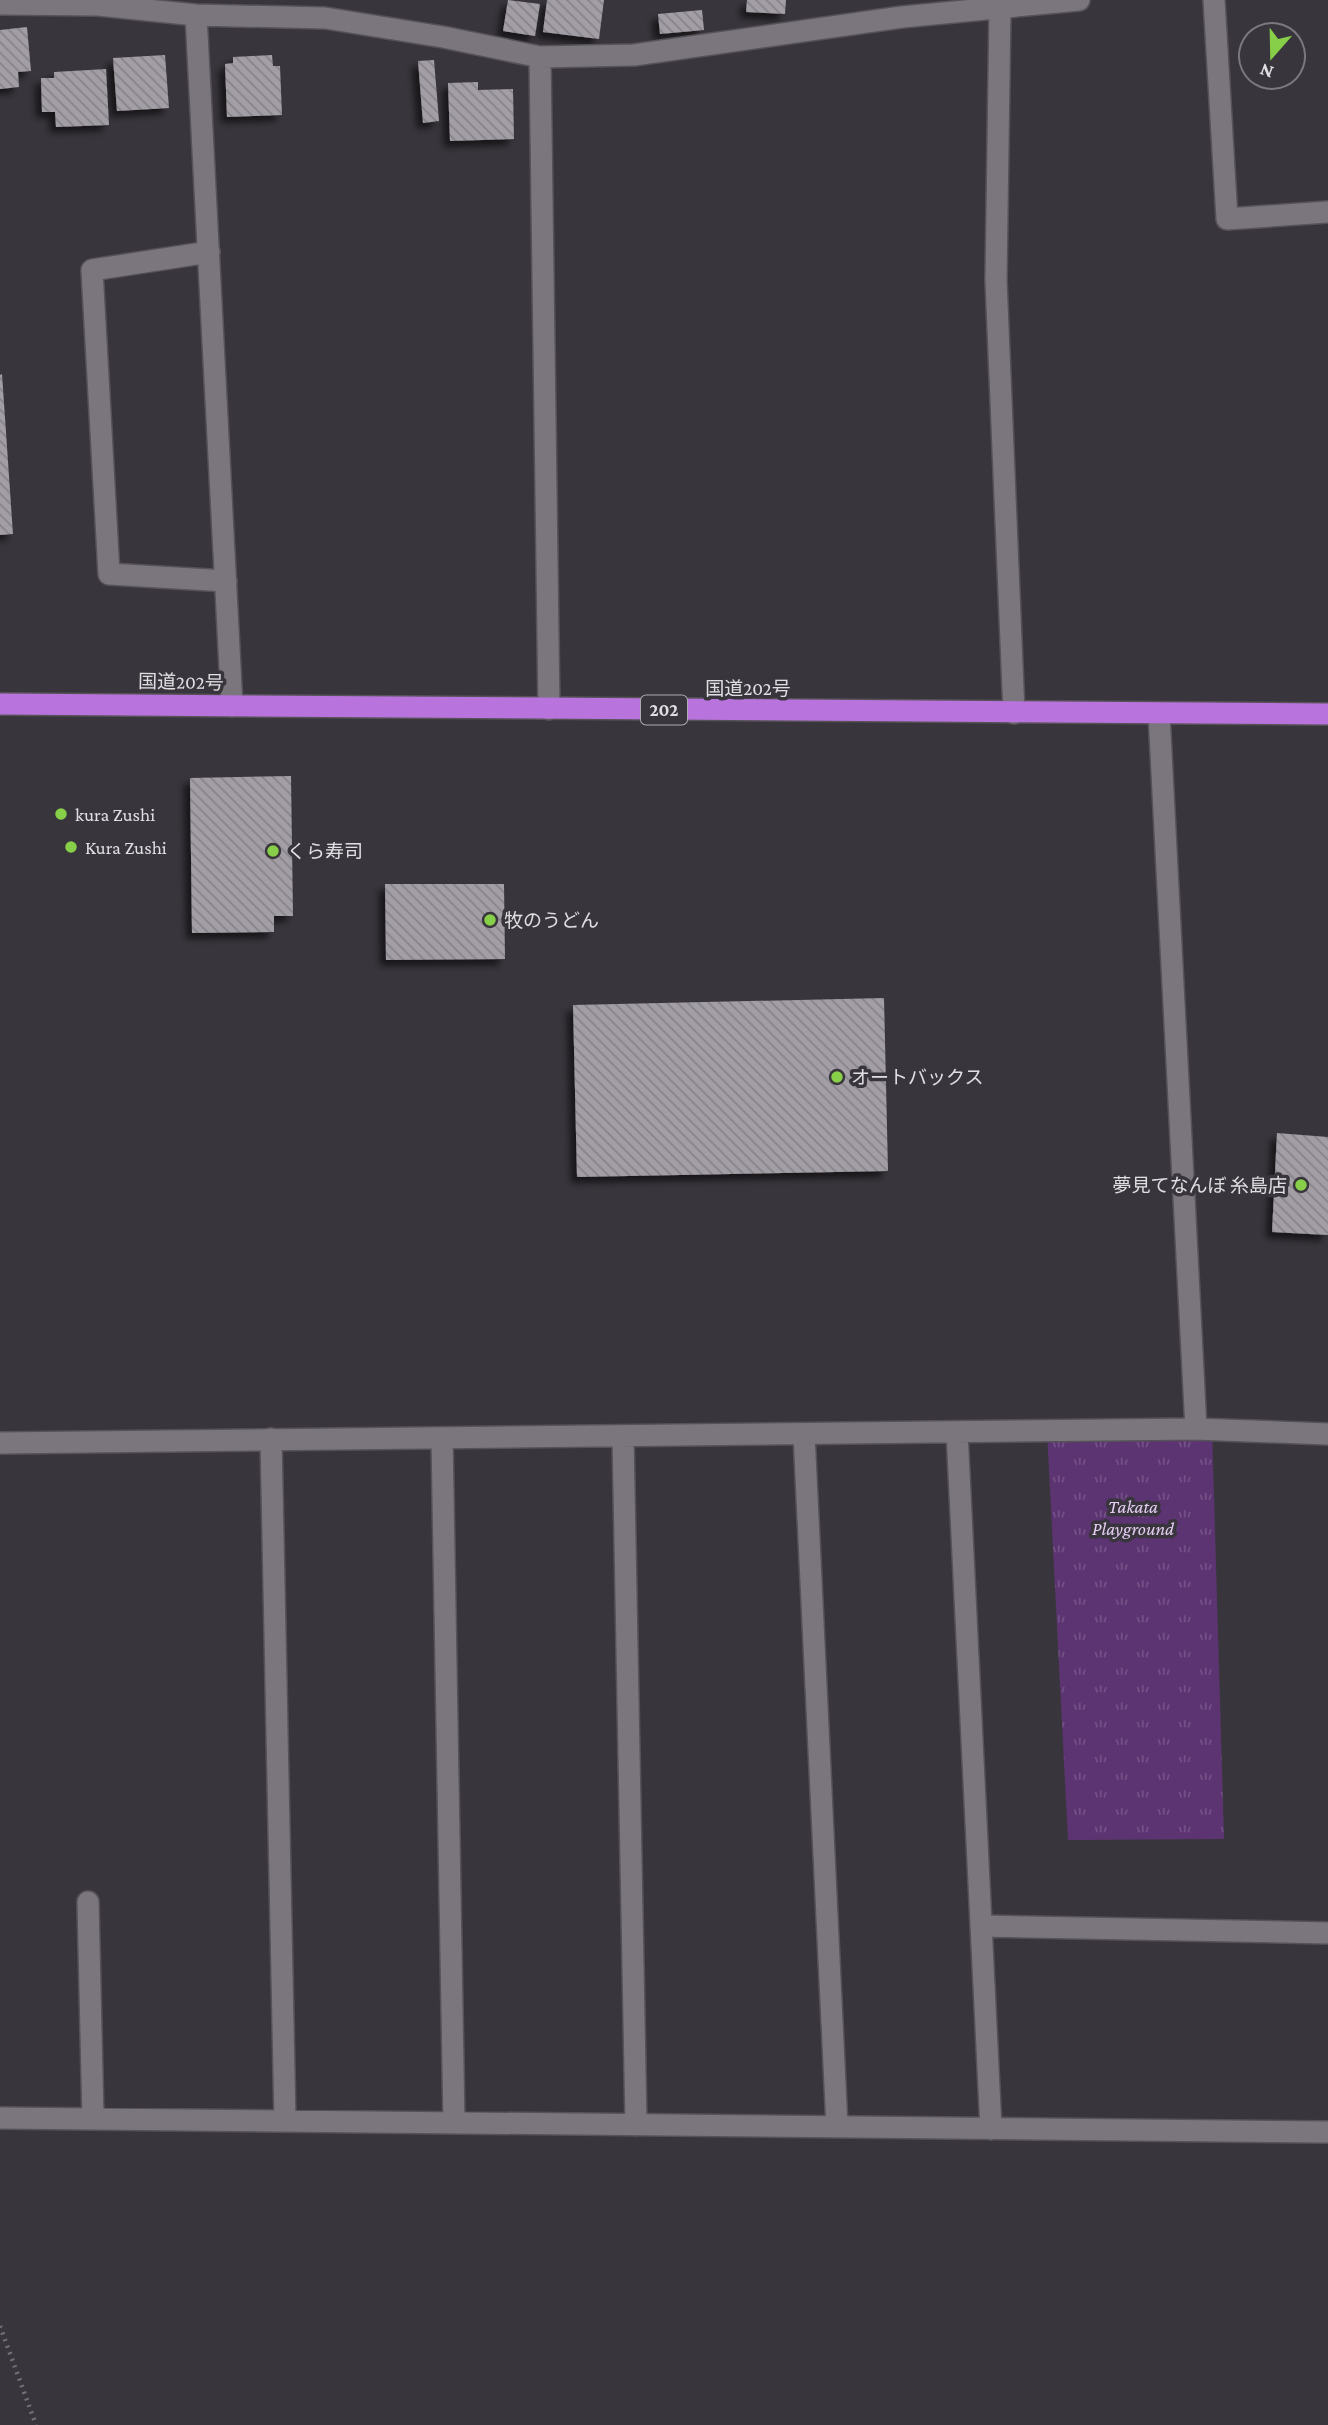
<svg xmlns="http://www.w3.org/2000/svg" width="1328" height="2425" font-family="'Crimson Pro','Noto Sans JP',serif">
<defs>
<pattern id="park-tufts" width="24" height="20" patternUnits="userSpaceOnUse" patternTransform="scale(1.75)"><rect width="24" height="20" fill="#5c3472"/><path d="M3 7l-1-3M5 7V3M7 7l1-3M15 17l-1-3M17 17v-4M19 17l1-3" fill="none" stroke="#735186"/></pattern>
<pattern id="building-back-hatch" width="6" height="6" patternUnits="userSpaceOnUse" patternTransform="scale(1.75)"><rect width="6" height="6" fill="#a39ea6"/><path d="M-1 5l2 2M0 0l6 6M5-1l2 2" fill="none" stroke="#868389"/></pattern>
<filter id="shadow"><feDropShadow dx="-6" dy="6" stdDeviation="3.5" flood-color="#0009"/></filter>
</defs>
<rect width="100%" height="100%" fill="#39353c"/>
<path fill="url(#park-tufts)" d="M1212 1429 1224 1839 1068 1840 1047 1431Z"/>
<path fill="url(#building-back-hatch)" filter="url(#shadow)" d="M508 0 540 4 535 36 503 31Z
M547 0H604L599 39 543 32Z
M747 0H786L785 14 746 12Z
M702 10 704 30 660 34 658 14Z
M27 27 31 71 18 72 19 87 0 89V30Z
M165 55 169 108 117 111 113 58Z
M272 55 273 66H280L282 115 227 117 225 64 233 63V57Z
M434 60 439 121 423 123 418 61Z
M106 69 109 125 56 127 55 112H42L41 78H54V72Z
M478 82V90L513 89 514 139 450 141 448 83Z
M2 374 13 534 0 535V375Z
M291 776 293 916H274V932L192 933 190 778Z
M385 884H504L505 959 386 960Z
M884 998 888 1171 577 1177 573 1005Z
M1277 1133 1328 1137V1235L1272 1232Z"/>
<g fill="none" stroke-linecap="round" stroke-linejoin="round">
<g stroke="#565258" stroke-width="24">
<path id="minor" d="M1214 0 1227 219 1328 212
M0 4 98 5 196 15 325 18 443 37 540 57 634 55 902 17 1079 0
M1000 9 996 280 1014 713
M196 15 232 706
M540 57 549 709
M209 252 92 270 109 574 226 581
M1159 714 1196 1429
M957 1432 991 2129
M804 1434 837 2127
M623 1436 636 2125
M442 1438 454 2123
M271 1439 285 2121
M0 1443 1196 1429 1328 1434
M88 1902 93 2119
M981 1926 1328 1933
M0 2118 1328 2132"/>
</g>
<g stroke="#565258" stroke-width="24">
<path id="highway" d="M0 704 1328 714"/>
</g>
<path stroke="#737076" stroke-width="4.5" stroke-dasharray="2 5" stroke-linecap="butt" d="M0 2326 36 2425"/>
<use href="#minor" stroke="#7b767e" stroke-width="21"/>
<use href="#highway" stroke="#b873dc" stroke-width="21"/>
</g>
<g fill="#88cf49" stroke="#39353c" stroke-width="2.5">
<circle cx="61" cy="814" r="7"/>
<circle cx="71" cy="847" r="7"/>
<circle cx="273" cy="851" r="7"/>
<circle cx="490" cy="920" r="7"/>
<circle cx="837" cy="1077" r="7"/>
<circle cx="1301" cy="1185" r="7"/>
</g>
<g text-anchor="middle" dominant-baseline="central" stroke-width="7" stroke-linejoin="round" paint-order="stroke">
<rect fill="#39353c" stroke="#aeabb0" stroke-width="2" x="641" y="695.5" width="46" height="29" rx="5"/>
<g font-size="18" font-weight="bold" fill="#e0dee2">
<text x="664" y="710">202</text>
</g>
<g font-size="19" fill="#e0dee2" stroke="#39353c">
<text transform="translate(181 682) rotate(1)">国道202号</text>
<text x="748" y="688">国道202号</text>
</g>
<g font-size="19" fill="#e0dee2" stroke="#39353c" text-anchor="start">
<text x="75" y="814">kura Zushi</text>
<text x="85" y="847">Kura Zushi</text>
<text x="287" y="851">くら寿司</text>
<text x="504" y="920">牧のうどん</text>
<text x="851" y="1077">オートバックス</text>
<text x="1287" y="1185" text-anchor="end">夢見てなんぼ 糸島店</text>
</g>
<g font-size="19" font-style="italic" fill="#e5cef3" stroke="#39353c">
<text x="1133" y="1506">Takata<tspan x="1133" dy="22">Playground</tspan></text>
</g>
</g>
<g transform="translate(1272 56) rotate(200)"><circle r="33" fill="#39353c" stroke="#7c797e" stroke-width="2"/>
<path d="M0-5L12 26L0 18L-12 26Z" fill="#88cf49"/>
<text y="-10" font-size="19" font-weight="bold" text-anchor="middle" fill="#e0dee2">N</text>
</g>
</svg>
